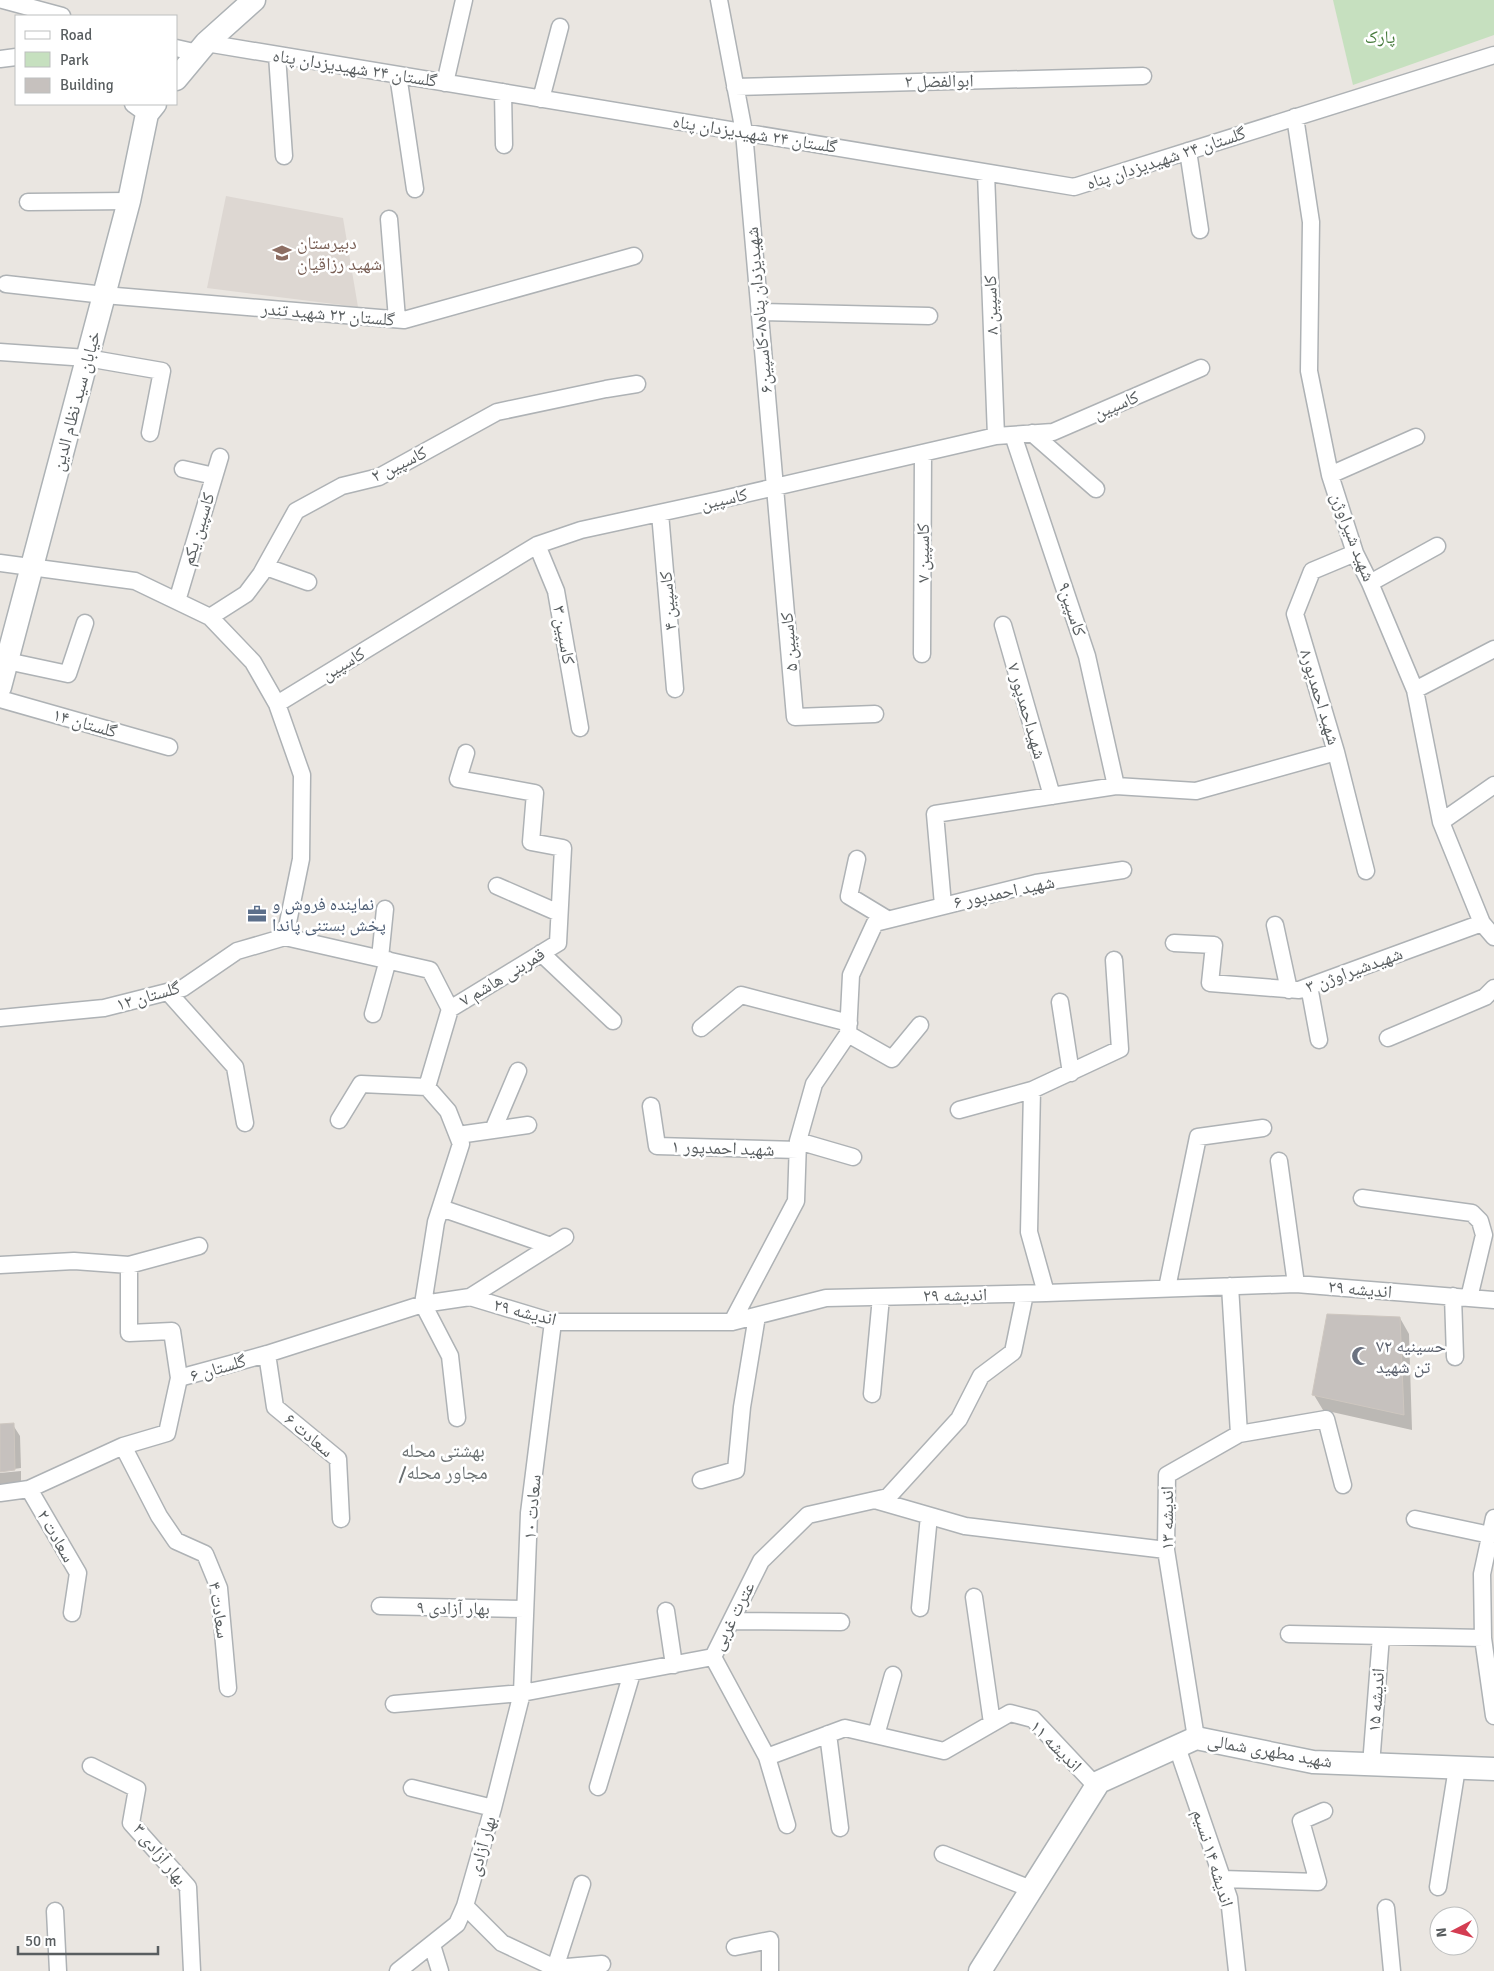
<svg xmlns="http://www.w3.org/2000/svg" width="1494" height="1971" font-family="Signika,'Noto Naskh Arabic',sans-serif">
<rect width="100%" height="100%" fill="#eae6e1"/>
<path fill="#ddd7d2" d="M226 196 343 218 358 307 207 288Z"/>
<path fill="#c6e0bf" d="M1333 0H1494V35L1353 85Z"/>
<path fill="#0003" d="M1400 1318 1409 1334 1412 1430 1323 1410 1314 1395Z
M0 1425H13L20 1436 21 1468 0 1471Z
M21 1471V1482L0 1484V1473Z"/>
<path fill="#c6c1be" stroke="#cec7c0" d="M1327 1314 1400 1317 1404 1415 1312 1395Z
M14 1423 15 1470 0 1472V1424Z"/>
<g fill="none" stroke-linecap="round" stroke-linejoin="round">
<g stroke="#aeb2b5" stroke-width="19">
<path id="street" d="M3 0 62 16
M719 0 744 132 795 717 875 714
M206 43 1074 187 1494 55
M176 48 198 53
M277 55 284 156
M0 59 16 57
M398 75 415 189
M445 83 464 0
M735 87 1143 76
M503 92 504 145
M541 99 560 27
M133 104 147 114
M1295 117 1311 222 1309 371 1330 475 1355 553 1370 583 1415 690 1441 822 1482 923 1494 937
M1188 151 1200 230
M986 173 996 436
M28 202 129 201
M389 219 397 319
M6 284 104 295 404 320 634 256
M760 312 929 316
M0 352 87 358 162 371 150 433
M1032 433 1096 489
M1013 435 1087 656 1116 786
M183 469 214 476
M1330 475 1416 437
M660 513 675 689
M537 545 556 591 580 728
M1355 553 1312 571 1295 614 1336 752 1366 871
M0 563 135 581 210 617 253 662 277 704 302 775 301 859 285 937
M266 567 308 582
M1370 583 1437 546
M177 601 220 457
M210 617 246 594 261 574 296 511 342 486 379 477 497 412 606 389 637 384
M1003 625 1052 796
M922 654 923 453
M7 661 68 674 85 623
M1415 690 1494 649
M0 699 169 747
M277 704 537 545 581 530 719 500 996 436 1053 432 1201 368
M1441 822 1494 785
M857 859 849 896 887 919
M497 886 559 913
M943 905 935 814 1116 786 1196 791 1336 752
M1275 925 1289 990
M1174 943 1214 945 1210 983 1299 990 1482 923
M541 953 613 1021
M380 958 385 909
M1309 986 1319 1040
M168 992 235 1067 245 1123
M1060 1002 1071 1073
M450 1009 558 943 563 848 531 842 535 793 458 779 466 753
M373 1014 388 960
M0 1018 104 1008 183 988 237 951 285 937 430 970 450 1009 427 1087 448 1111 461 1144 436 1222 423 1304
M701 1028 741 995 849 1023
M848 1034 892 1059 920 1025
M1388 1038 1485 997 1494 988
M651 1106 657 1146 798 1150
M959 1110 1032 1090
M339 1120 361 1084 427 1087
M493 1130 518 1071
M458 1135 528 1125
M798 1141 853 1157
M1279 1161 1296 1284
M1362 1198 1472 1213 1480 1221 1484 1235 1469 1298
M441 1208 551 1246
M0 1265 74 1261 129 1265V1333L172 1331 179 1378
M129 1265 199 1246
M1230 1286 1239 1434
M1167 1288 1198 1137 1263 1128
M1046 1293 1029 1232 1032 1090 1120 1049 1114 960
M1453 1296 1455 1357
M470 1297 565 1237
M423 1304 450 1356 457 1418
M732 1322 796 1201 798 1141 814 1084 848 1034 851 975 875 923 1036 883 1123 870
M267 1354 275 1407 338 1459 341 1519
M872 1394 881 1297
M123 1446 159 1516 176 1541 205 1554 219 1588 228 1688
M701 1480 736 1470 742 1407 757 1316
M29 1489 78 1573 72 1613
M0 1493 29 1489 123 1446 167 1433 179 1378 267 1354 423 1304 470 1297 553 1322H732L826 1298 1046 1293 1296 1284 1494 1300
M875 1500 965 1526 1166 1550
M1494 1518 1482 1574 1483 1638 1494 1716
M1415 1519 1490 1535
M974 1597 992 1723
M380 1606 525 1609
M920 1608 929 1516
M666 1611 674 1665
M731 1621 841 1622
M1289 1634 1483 1638
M713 1657 767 1757 845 1728 944 1751 1010 1713 1033 1719 1096 1786
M394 1704 522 1693 713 1657 761 1561 808 1515 888 1497 959 1419 981 1376 1013 1352 1025 1294
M828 1734 840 1828
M876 1735 893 1675
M1196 1738 1166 1550 1167 1475 1239 1434 1326 1419 1343 1485
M1177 1747 1229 1898 1237 1971
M767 1757 787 1825
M1371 1765 1381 1636
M91 1766 137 1789 131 1823 188 1887 192 1971
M598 1787 632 1673
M412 1788 493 1808
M943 1854 1031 1889
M1222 1879 1318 1882 1301 1821 1324 1811
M1438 1887 1457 1768
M465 1906 502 1943 555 1968 602 1964
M1386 1908 1392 1971
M55 1911 58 1971
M432 1945 440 1971
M735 1947 770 1940V1971
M555 1968 582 1884
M398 1971 457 1924 465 1906 493 1808 522 1693 529 1513 553 1322"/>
</g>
<g stroke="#adb2b5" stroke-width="25">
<path id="secondary" d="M176 79 206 43 254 0
M0 687 129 201 147 114 155 104
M980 1971 1099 1782 1196 1738 1313 1762 1494 1769"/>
</g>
<use href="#street" stroke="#fff" stroke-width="16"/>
<use href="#secondary" stroke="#fff" stroke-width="22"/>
</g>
<defs>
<g id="school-bare" transform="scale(1.5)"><path d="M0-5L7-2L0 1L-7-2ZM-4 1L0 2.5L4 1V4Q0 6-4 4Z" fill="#8d6e63" stroke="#fff" stroke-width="2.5" paint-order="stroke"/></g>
<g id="office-bare" transform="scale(1.5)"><path d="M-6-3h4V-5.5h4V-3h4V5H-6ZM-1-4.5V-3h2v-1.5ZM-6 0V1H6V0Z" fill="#5c6f8a" stroke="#fff" stroke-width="2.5" paint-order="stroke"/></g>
<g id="mosque-bare" transform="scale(1.5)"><path d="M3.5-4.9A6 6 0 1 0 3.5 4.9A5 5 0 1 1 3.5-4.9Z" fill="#6b7280" stroke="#fff" stroke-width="2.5" paint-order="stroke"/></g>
</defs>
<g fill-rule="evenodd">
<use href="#school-bare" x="282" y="253"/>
<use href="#office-bare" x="257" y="914"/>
<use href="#mosque-bare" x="1361" y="1356"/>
</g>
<g text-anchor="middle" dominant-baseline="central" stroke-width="5" stroke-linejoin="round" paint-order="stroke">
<g font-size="18" fill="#477b3d" stroke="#fff">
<text x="1380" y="37">پارک</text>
</g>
<g font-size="18" fill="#595e60" stroke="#fff">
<text transform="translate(355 68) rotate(9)">گلستان ۲۴ شهیدیزدان پناه</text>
<text transform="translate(939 81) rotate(-1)">ابوالفضل ۲</text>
<text transform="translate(755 134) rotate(9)">گلستان ۲۴ شهیدیزدان پناه</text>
<text transform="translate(1166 158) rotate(-18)">گلستان ۲۴ شهیدیزدان پناه</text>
<text transform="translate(991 305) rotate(-92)">کاسپین ۸</text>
<text transform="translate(759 310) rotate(-95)">شهیدیزدان پناه۸-کاسپین۶</text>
<text transform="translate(328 314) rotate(5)">گلستان ۲۲ شهید تندر</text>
<text transform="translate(76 401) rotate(-75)">خیابان سید نظام الدین</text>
<text transform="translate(1116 405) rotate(-23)">کاسپین</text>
<text transform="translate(399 464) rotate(-26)">کاسپین ۲</text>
<text transform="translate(724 499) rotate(-13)">کاسپین</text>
<text transform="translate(198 529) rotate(-73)">کاسپین یکم</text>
<text transform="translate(1353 537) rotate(69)">شهید شیراوژن</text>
<text transform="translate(923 553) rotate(-90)">کاسپین ۷</text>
<text transform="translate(668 601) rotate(-95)">کاسپین ۴</text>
<text transform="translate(1072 609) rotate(72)">کاسپین۹</text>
<text transform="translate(564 635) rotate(80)">کاسپین ۳</text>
<text transform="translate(789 642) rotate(-95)">کاسپین ۵</text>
<text transform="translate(343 664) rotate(-31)">کاسپین</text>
<text transform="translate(1320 697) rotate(73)">شهید احمدپور۸</text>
<text transform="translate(1027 711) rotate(74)">شهیداحمدپور ۷</text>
<text transform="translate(85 723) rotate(16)">گلستان ۱۴</text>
<text transform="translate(1004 892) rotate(-12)">شهید احمدپور ۶</text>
<text transform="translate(1354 970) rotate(-20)">شهیدشیراوژن ۳</text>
<text transform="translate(502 977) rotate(-31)">قمربنی هاشم ۷</text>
<text transform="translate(148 996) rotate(-16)">گلستان ۱۲</text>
<text transform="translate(723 1148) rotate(2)">شهید احمدپور ۱</text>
<text transform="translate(1360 1289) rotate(5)">اندیشه ۲۹</text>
<text transform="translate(955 1295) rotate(-1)">اندیشه ۲۹</text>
<text transform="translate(525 1312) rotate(14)">اندیشه ۲۹</text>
<text transform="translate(218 1368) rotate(-16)">گلستان ۶</text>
<text transform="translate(309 1435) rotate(40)">سعادت ۶</text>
<text transform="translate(532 1507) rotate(-85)">سعادت ۱۰</text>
<text transform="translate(1167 1518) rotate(-90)">اندیشه ۱۳</text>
<text transform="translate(56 1536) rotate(60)">سعادت ۲</text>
<text transform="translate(453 1608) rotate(1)">بهار آزادی ۹</text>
<text transform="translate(219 1610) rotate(81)">سعادت ۴</text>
<text transform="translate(733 1616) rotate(-63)">عترت غربی</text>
<text transform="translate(1376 1700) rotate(-86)">اندیشه ۱۵</text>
<text transform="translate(1056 1746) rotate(45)">اندیشه ۱۱</text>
<text transform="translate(1270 1751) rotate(10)">شهید مطهری شمالی</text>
<text transform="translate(482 1846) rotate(-74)">بهار آزادی</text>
<text transform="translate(160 1854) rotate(51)">بهار آزادی ۳</text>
<text transform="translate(1213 1858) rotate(73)">اندیشه ۱۴ نسیم</text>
</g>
<g font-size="18" fill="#785e54" stroke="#fff" text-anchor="start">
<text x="297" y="243">دبیرستان<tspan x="297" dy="21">شهید رزاقیان</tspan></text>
</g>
<g font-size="18" fill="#4e5e75" stroke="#fff" text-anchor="start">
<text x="272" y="904">نماینده فروش و<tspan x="272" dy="21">پخش بستنی پاندا</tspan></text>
</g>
<g font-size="18" fill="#5b616d" stroke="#fff" text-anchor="start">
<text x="1376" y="1346">حسینیه ۷۲<tspan x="1376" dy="21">تن شهید</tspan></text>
</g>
<g font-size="19" fill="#6a7072" stroke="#fff">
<text x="443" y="1451">بهشتی محله<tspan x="443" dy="22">/مجاور محله</tspan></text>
</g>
</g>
<rect x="15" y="15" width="162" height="90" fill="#ffffff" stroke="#bdbfbf"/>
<rect x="25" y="31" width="25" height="8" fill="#ffffff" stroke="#bdbfbf"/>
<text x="60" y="40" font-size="15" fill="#595e60">Road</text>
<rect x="25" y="52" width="25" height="15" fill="#c6e0bf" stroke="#bdbfbf"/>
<text x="60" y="65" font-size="15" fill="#595e60">Park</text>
<rect x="25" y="78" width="25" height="15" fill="#c6c1be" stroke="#bdbfbf"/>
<text x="60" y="90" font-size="15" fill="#595e60">Building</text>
<g transform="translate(1454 1931) rotate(264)"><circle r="24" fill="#ffffff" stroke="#bdbfbf"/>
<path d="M0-4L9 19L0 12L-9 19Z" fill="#d43d52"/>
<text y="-8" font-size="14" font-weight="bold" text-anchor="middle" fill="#595e60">N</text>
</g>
<path d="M18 1946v8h140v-8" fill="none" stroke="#595e60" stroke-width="2.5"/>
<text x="25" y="1946" font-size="15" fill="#595e60" stroke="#ffffff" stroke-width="4" paint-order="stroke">50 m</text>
</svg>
